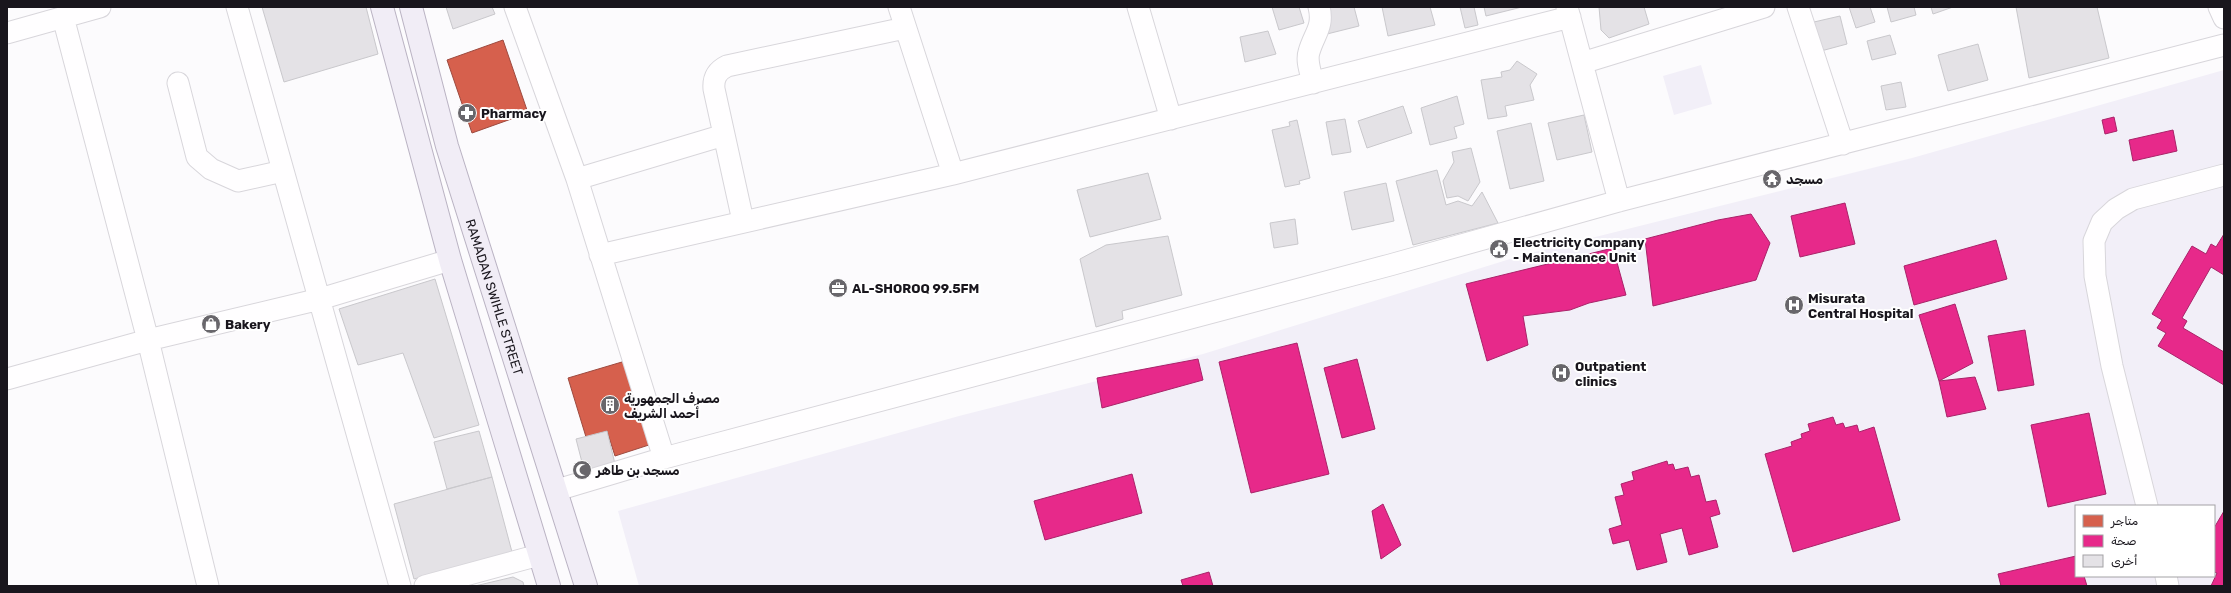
<svg xmlns="http://www.w3.org/2000/svg" width="2231" height="593" font-family="Rubik,'Noto Sans Arabic',sans-serif">
<rect width="100%" height="100%" fill="#fcfbfd"/>
<path fill="#f2eff8" fill-rule="evenodd" d="M1701 65 1712 104 1674 115 1663 76Z
M2224 70V586H639L618 511 959 416 1203 354 1523 255 1912 158ZM2076 506H2214V576H2076Z"/>
<path fill="#d6604d" stroke="#9d4a3f" d="M503 40 528 113 472 133 447 60Z
M632 359 655 443 615 456 607 431 586 437 568 378Z"/>
<path fill="#e7298a" stroke="#a92369" d="M2114 117 2117 131 2105 134 2102 120Z
M2173 130 2177 151 2133 161 2129 140Z
M1845 203 1855 244 1800 257 1791 216Z
M1751 214 1770 243 1756 280 1653 306 1645 239 1718 220Z
M2224 234V275L2211 267 2182 318 2187 321 2183 328 2224 352V385L2158 346 2166 333 2157 328 2162 320 2152 314 2192 246 2206 254 2211 244 2216 247Z
M1996 240 2007 279 1914 305 1904 266Z
M1613 248 1626 295 1589 303 1570 310 1523 316 1528 345 1487 361 1466 284Z
M1955 304 1973 363 1939 381 1919 315Z
M2025 330 2034 385 1998 391 1988 336Z
M1297 343 1329 474 1251 493 1219 362Z
M1198 359 1203 380 1102 408 1097 378Z
M1357 359 1375 429 1342 438 1324 368Z
M1975 377 1986 409 1947 417 1939 381Z
M2089 413 2106 494 2048 507 2031 425Z
M1833 417 1836 425 1843 423 1845 428 1857 425 1859 432 1874 427 1900 520 1793 552 1765 454 1792 446 1791 442 1802 438 1801 434 1810 431 1808 424Z
M1667 461 1668 465 1673 464 1675 470 1688 467 1691 477 1699 475 1706 502 1716 500 1720 514 1710 517 1718 547 1689 555 1682 528 1660 534 1667 562 1637 570 1629 540 1613 544 1609 529 1622 525 1615 497 1624 495 1621 484 1634 480 1632 472Z
M1132 474 1142 513 1045 540 1034 501Z
M1383 504 1401 545 1381 559 1372 511Z
M2224 511V586H2211L2217 573 2214 572V528Z
M2076 556V576H2084L2087 586H2001L1998 574Z
M1209 572 1213 586H1183L1181 580Z"/>
<path fill="#e4e2e6" stroke="#c9c8cc" d="M262 7H366L378 54 284 82Z
M446 7H492L495 14 453 29Z
M1272 7H1299L1304 23 1279 30Z
M1324 7H1354L1359 26 1327 34Z
M1382 7H1430L1435 25 1388 36Z
M1460 7H1474L1478 25 1465 28Z
M1484 7H1522L1486 16Z
M1599 7H1644L1649 24 1609 38 1601 30Z
M1849 7H1870L1875 22 1856 28Z
M1887 7H1914L1916 15 1891 22Z
M1931 7H1953L1933 14Z
M2016 7H2097L2109 58 2029 78Z
M1840 16 1847 44 1821 51 1814 22Z
M1268 31 1276 54 1245 62 1240 37Z
M1890 35 1896 54 1872 60 1867 41Z
M1978 44 1988 80 1948 91 1938 55Z
M1517 61 1537 74 1530 85 1534 100 1505 106 1507 116 1488 119 1481 80 1502 77 1501 72 1510 70Z
M1901 82 1906 107 1886 110 1881 86Z
M1457 96 1464 124 1454 127 1457 138 1430 145 1421 108Z
M1403 106 1412 133 1367 148 1358 121Z
M1584 115 1592 152 1557 160 1548 123Z
M1345 119 1351 152 1332 155 1326 122Z
M1297 120 1310 178 1299 181 1300 184 1285 187 1272 130 1290 126 1289 122Z
M1531 123 1544 181 1510 189 1497 131Z
M1471 148 1480 182 1468 201 1458 196 1447 198 1443 181 1454 162 1452 152Z
M1437 170 1446 205 1458 201 1472 206 1482 192 1498 223 1413 245 1396 181Z
M1148 173 1161 219 1090 237 1077 190Z
M1386 183 1394 221 1352 230 1344 192Z
M1295 219 1298 244 1274 248 1270 223Z
M1168 236 1182 295 1122 311 1123 319 1096 327 1080 259 1106 245Z
M435 279 479 425 434 438 403 353 358 365 339 309Z
M479 431 492 477 447 489 434 442Z
M607 431 615 464 585 474 576 439Z
M492 477 512 552 414 579 394 504Z
M513 577 523 582 524 586H475Z"/>
<g fill="none" stroke-linecap="round" stroke-linejoin="round">
<g stroke="#d8d6db" stroke-width="23">
<path id="minor" d="M237 7 400 586
M515 7 577 179 664 458
M899 7 953 174
M1138 7 1171 119
M1567 7 1619 201
M1798 7 1843 144
M2219 7 2224 18
M63 17 148 340 208 586
M7 33 100 7
M1582 63 1764 7
M178 83 197 157 211 169 238 181 283 171
M1313 83C1311 73 1306 61 1309 52 1314 34 1324 27 1319 7
M577 179 724 135
M743 221 714 89C713 78 717 71 727 66L905 28
M600 255 953 174 1570 17
M7 379 148 340 320 299 450 260
M557 490 664 458 1390 265 1619 201 2224 45
M2147 506 2112 366 2095 276 2094 241 2102 222 2116 209 2133 199 2224 175
M2166 576 2168 586
M425 586 539 555"/>
</g>
<g stroke="#bab3c3" stroke-width="24">
<g id="major">
<path d="M382 7 450 260 549 586"/>
<path id="s1" d="M411 7 447 146 586 586"/>
</g>
</g>
<use href="#minor" stroke="#fffeff" stroke-width="21"/>
<use href="#major" stroke="#f1edf6" stroke-width="22"/>
</g>
<defs>
<g id="pharmacy-disc" transform="scale(1)"><circle r="9.5" fill="#68666b" stroke="#fff"/><path d="M-2-6h4v4h4v4h-4v4h-4v-4h-4v-4h4Z" fill="#fff"/></g>
<g id="temple-disc" transform="scale(1)"><circle r="9.5" fill="#68666b" stroke="#fff"/><path d="M0-6L5-2H3V0L6.5 2.5H4V6H1.5V3h-3V6H-4V2.5H-6.5L-3 0V-2H-5Z" fill="#fff"/></g>
<g id="civic-disc" transform="scale(1)"><circle r="9.5" fill="#68666b" stroke="#fff"/><path d="M-.6-6.5H3V-4.5H.6V-3L4-1V1h2V6H-6V1h2V-1L-.6-3ZM-1.2 2.5V6h2.4V2.5Z" fill="#fff"/></g>
<g id="office-disc" transform="scale(1)"><circle r="9.5" fill="#68666b" stroke="#fff"/><path d="M-6-3h4V-5.5h4V-3h4V5H-6ZM-1-4.5V-3h2v-1.5ZM-6 0V1H6V0Z" fill="#fff"/></g>
<g id="hospital-disc" transform="scale(1)"><circle r="9.5" fill="#68666b" stroke="#fff"/><path d="M-5-5h3v3.5h4V-5h3V5h-3V1.5h-4V5h-3Z" fill="#fff"/></g>
<g id="shop-disc" transform="scale(1)"><circle r="9.5" fill="#68666b" stroke="#fff"/><path d="M-5-2.5h2.3a2.7 3.5 0 0 1 5.4 0H5L5.5 6h-11ZM-1.5-2.5h3a1.5 2.3 0 0 0-3 0Z" fill="#fff"/></g>
<g id="building-disc" transform="scale(1)"><circle r="9.5" fill="#68666b" stroke="#fff"/><path d="M-4-6H4V6H1V3H-1V6H-4ZM-2.5-4.3h1.7v1.8h-1.7ZM.8-4.3h1.7v1.8H.8ZM-2.5-1h1.7V.8h-1.7ZM.8-1h1.7V.8H.8Z" fill="#fff"/></g>
<g id="mosque-disc" transform="scale(1)"><circle r="9.5" fill="#68666b" stroke="#fff"/><path d="M3.5-4.9A6 6 0 1 0 3.5 4.9A5 5 0 1 1 3.5-4.9Z" fill="#fff"/></g>
</defs>
<g fill-rule="evenodd">
<use href="#pharmacy-disc" x="467" y="113"/>
<use href="#temple-disc" x="1772" y="179"/>
<use href="#civic-disc" x="1499" y="249"/>
<use href="#office-disc" x="838" y="288"/>
<use href="#hospital-disc" x="1794" y="305"/>
<use href="#shop-disc" x="211" y="324"/>
<use href="#hospital-disc" x="1561" y="373"/>
<use href="#building-disc" x="610" y="405"/>
<use href="#mosque-disc" x="582" y="470"/>
</g>
<g text-anchor="middle" dominant-baseline="central" stroke-width="4" stroke-linejoin="round" paint-order="stroke">
<g font-size="13" font-weight="bold" fill="#19161d" stroke="#fff" text-anchor="start">
<text x="481" y="113">Pharmacy</text>
<text x="1786" y="179">مسجد</text>
<text x="1513" y="242">Electricity Company<tspan x="1513" dy="15">- Maintenance Unit</tspan></text>
<text x="852" y="288">AL-SHOROQ 99.5FM</text>
<text x="1808" y="298">Misurata<tspan x="1808" dy="15">Central Hospital</tspan></text>
<text x="225" y="324">Bakery</text>
<text x="1575" y="366">Outpatient<tspan x="1575" dy="15">clinics</tspan></text>
<text x="624" y="398">مصرف الجمهورية<tspan x="624" dy="15">أحمد الشريف</tspan></text>
<text x="596" y="470">مسجد بن طاهر</text>
</g>
<g font-size="13" fill="#19161d" stroke="#fff">
<text stroke="none"><textPath href="#s1" startOffset="302">RAMADAN SWIHLE STREET</textPath></text>
</g>
</g>
<rect width="2231" height="593" fill="none" stroke="#19161d" stroke-width="16"/>
<rect x="2075" y="505" width="140" height="72" fill="#ffffff" stroke="#a3a2a5"/>
<rect x="2083" y="515" width="20" height="12" fill="#d6604d" stroke="#a3a2a5"/>
<text x="2111" y="525" font-size="12" fill="#19161d">متاجر</text>
<rect x="2083" y="535" width="20" height="12" fill="#e7298a" stroke="#a3a2a5"/>
<text x="2111" y="545" font-size="12" fill="#19161d">صحة</text>
<rect x="2083" y="555" width="20" height="12" fill="#e4e2e6" stroke="#a3a2a5"/>
<text x="2111" y="565" font-size="12" fill="#19161d">أخرى</text>
</svg>
